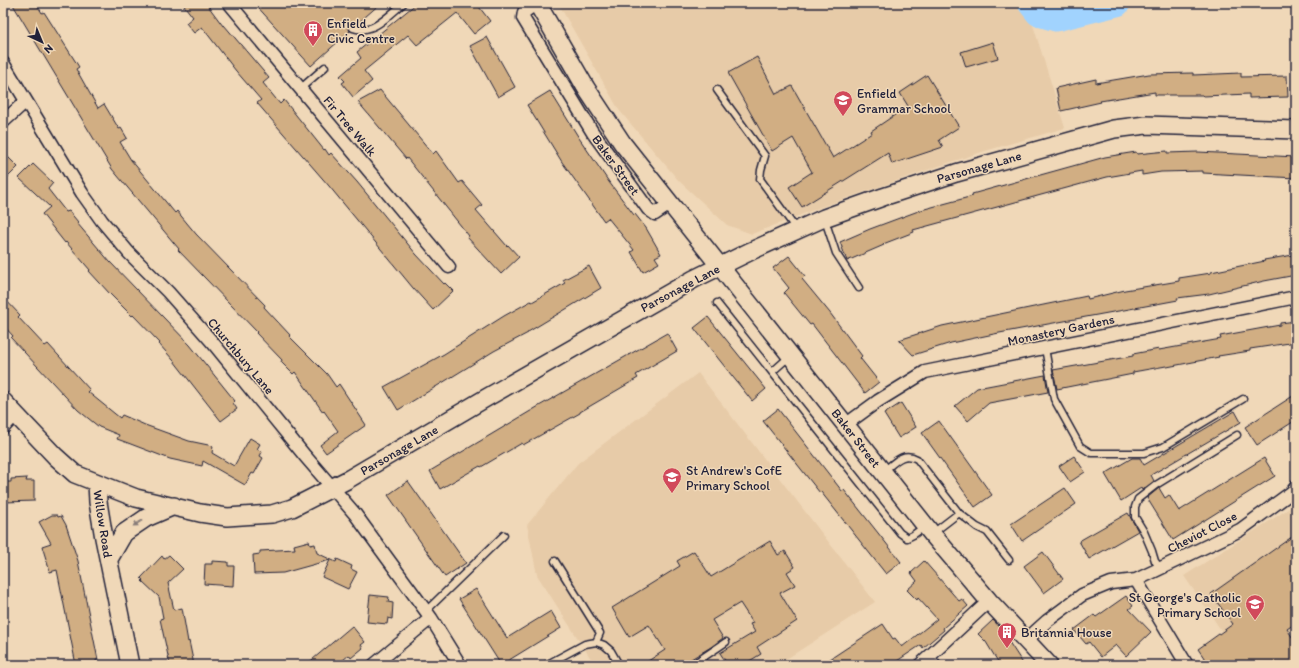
<svg xmlns="http://www.w3.org/2000/svg" width="1299" height="668" font-family="Itim,sans-serif">
<rect width="100%" height="100%" fill="#f0d8b8"/>
<filter id="ink" filterUnits="userSpaceOnUse"><feTurbulence type="fractalNoise" baseFrequency=".025" numOctaves="2"/><feDisplacementMap in="SourceGraphic" scale="8" xChannelSelector="R" yChannelSelector="G"/><feConvolveMatrix kernelMatrix="1 2 1 2 8 2 1 2 1" color-interpolation-filters="sRGB"/></filter>
<g filter="url(#ink)">
<path fill="#e7cba8" d="M558 3H1018L1033 25 1065 128 985 151 939 166 821 207 752 234 727 225 679 181 619 110Z
M698 373 875 602 777 665H595L537 575 527 525 578 463Z
M1296 504V665H1245L1184 576Z"/>
<g fill="none" stroke-linecap="round" stroke-linejoin="round">
<path stroke="#a1d3fe" stroke-width="27" d="M1031 3 1039 13 1056 18 1117 3"/>
</g>
<path fill="#d1ae83" stroke="#22223b" d="M12 3H36L42 13 44 12 79 67 76 69 98 108 104 104 119 129 121 128 127 138 120 142 131 160 175 213 177 211 196 234 265 305 264 307 290 335 289 336 327 374 336 387 339 384 366 425 326 453 320 445 338 431 324 411 323 412 295 372 293 374 281 362 282 360 256 333 257 332 178 250 179 249 112 169Z
M182 3H206L223 26 224 25 269 78 263 83 280 104 284 100 324 150 325 149 329 155 331 153 357 182 416 254 444 284 445 283 453 291 433 310 413 288 329 186 257 103 261 100 236 71 202 27 194 33 186 23 193 17Z
M254 3H381L357 24 350 25 349 28 350 31 311 66Z
M417 3H476L490 21 474 34 457 13 417 45 408 35 364 71 372 81 353 97 342 83 345 81 340 76 361 58 357 52Z
M487 37 515 87 498 97 470 46Z
M993 42 998 58 966 67 961 52Z
M757 57 776 94 792 86 833 158 872 133 871 131 908 106 900 93 927 75 959 127 939 140 943 147 892 164 888 153 802 207 789 187 812 172 793 138 772 151 728 73Z
M1193 73V75L1241 73V77L1287 76 1288 97 1249 98V94L1203 96 1202 95H1155V92L1100 101 1101 102 1061 111 1056 88 1096 79V83L1149 74Z
M380 90 433 154 436 151 459 183 462 181 482 205 476 210 507 246 508 245 519 257 501 274 467 237 469 236 407 158 406 159 358 102Z
M550 91 579 138 609 182 634 215 635 214 646 228 661 254 655 257 659 263 643 272 631 252 634 250 608 218 604 221 562 162 527 105Z
M1167 151V153L1198 152 1296 157V178L1203 173V171L1161 172 1142 175V171L1107 177 913 230 914 232 883 244 884 245 847 261 840 242 870 229 921 210 973 196 972 194 1105 157 1136 152 1137 154Z
M3 152 18 167 3 182Z
M33 164 53 183 48 189 66 212 69 211 78 222 77 223 110 262 190 345 235 401 233 403 237 409 221 421 174 361 159 344 160 343 133 315 132 316 110 294 89 271 90 270 66 242 65 243 42 214 50 207 19 178Z
M1293 255 1296 275 1264 281 1209 294 1177 298 1178 300 994 334 951 343 913 355 899 340 942 326 1087 296 1088 299 1125 290 1179 281V278L1211 273V272L1265 261 1264 260Z
M789 256 805 276 802 279 830 313 862 356 860 358 879 382 865 393 812 324 810 325 784 293 789 288 773 268Z
M589 266 601 288 528 332V333L494 351 398 410 384 387 444 354 504 316 531 301 532 302 565 283 563 280Z
M3 297 20 315 18 317 45 346 48 344 90 390 88 392 120 418 122 415 145 425 189 441 213 446 212 453 234 466 250 438 260 444 257 449 262 452 260 456 263 458 254 474 252 473 245 485 203 461 202 466 170 459 128 443 117 439 119 435 99 427 78 410 11 338 13 336 3 325Z
M708 317 766 389 752 401 694 328Z
M1296 321V342L1250 349V351L1218 356 1219 357 1167 367 1166 366 1133 372V374L1057 389 1053 370 1133 356V354L1159 349V350L1221 339 1220 336 1280 325V323Z
M667 333 677 351 636 375 638 378 580 412V413L523 445 522 443 481 467 480 466 440 489 430 471 539 406Z
M1045 375 1048 392 989 403 968 421 955 406 977 388Z
M1296 394V420L1257 445 1245 427Z
M901 403 916 427 899 438 884 414Z
M778 409 842 491 844 490 901 562 886 574 821 492 820 493 763 421Z
M1235 411 1241 422 1151 475 1154 481 1142 490 1141 488 1121 501 1105 474 1132 458H1140L1144 465Z
M939 421 992 495 975 507 922 433Z
M1074 456 1085 472 1070 482 1059 466Z
M1264 458 1275 476 1173 540 1147 498 1159 488 1165 498 1169 495 1179 511Z
M27 478 26 481H34V501L5 502 4 482H11V479Z
M408 481 466 563 445 577 388 495Z
M1065 488 1076 504 1022 541 1011 524Z
M1128 513 1138 531 1089 559 1079 541Z
M52 515H57L58 517 61 516 66 525 78 561 98 660H96L97 665H76L57 570 50 572 42 546 51 543 39 522Z
M1296 534V623L1287 629 1296 643V665H1209L1198 649 1233 624 1211 594Z
M309 541 310 545 315 544 317 553 336 562 337 559 352 566 351 569 357 572 348 589 322 577 330 560 283 573 254 574 253 555 260 554V551L295 549 294 545Z
M770 541 778 555 785 551 795 567 787 572 795 585 780 593 797 621 757 647 761 654 743 665H728L720 653 755 632 750 624 753 623 740 603 712 620 723 638 711 647 681 665H642L665 650 649 625 629 637 612 608 680 566 677 561 694 551 711 577Z
M1043 552 1063 579 1044 593 1024 566Z
M169 555 183 569 168 583 174 610 182 608 188 642 189 641 194 665H170L160 619 163 618 159 597 142 581 143 580 141 578 162 556 164 559Z
M212 561 228 562V566H234L233 586 204 584 205 564H212Z
M924 561 959 601 962 599 968 606 943 628 944 630 923 648 921 645 891 665H821L883 624 893 639 895 638 902 647 937 619 918 598 917 600 907 590 917 581 911 573Z
M476 589 507 638 551 611 561 628 501 665 459 599Z
M370 595 389 597 388 602 393 603 392 619 388 618 387 624 367 622Z
M1126 596 1133 606 1129 609 1151 632 1126 656 1116 645 1101 657 1089 642 1086 644 1074 630 1094 615 1096 617Z
M993 620 1009 637 1007 639 1024 665H1000L986 642 978 634Z
M352 626 365 642 361 645 363 648 351 658 349 655 337 665H306Z"/>
<g fill="none" stroke-linecap="round" stroke-linejoin="round">
<g stroke="#22223b" stroke-width="9">
<path id="lane" d="M353 28C373 35 390 14 404 3
M300 89 325 67
M717 90 765 156 761 170 760 179 796 229
M825 220 836 253 859 288
M717 303 900 533 907 538 913 535 924 527
M1045 348 1054 399 1080 446 1091 453H1144L1163 447 1243 399
M772 372 790 356
M884 471C895 462 903 451 917 459L959 513 977 527 987 532 1009 560
M933 533 959 513
M555 561 600 633 596 642
M1160 568 1155 561 1152 551 1144 532 1135 517V507L1138 499 1156 485 1237 435
M426 611 504 535
M930 656 938 665
M546 665 585 644 596 642 604 645 611 651 619 665
M692 665 726 642"/>
</g>
<g stroke="#22223b" stroke-width="15">
<path id="street" d="M229 3 449 267
M537 3 524 12 523 18 593 133 648 209 655 214 671 203
M3 63 82 193 102 221 129 253 168 292 213 343 305 456 355 514 431 618 460 665
M3 122 26 101
M845 425 878 401 925 372 1296 297
M3 428 16 414
M1136 580 1187 665
M1026 640 1047 621 1082 595 1111 583 1136 580 1240 530 1292 492 1296 487
M374 665 431 618
M920 665 989 601"/>
</g>
<g stroke="#22223b" stroke-width="20">
<path id="secondary" d="M537 3 586 88 623 144 932 534 989 601 1049 665
M3 401 55 456 75 474 136 498 200 513 227 517 272 514 292 508 347 480 486 398 694 279 751 251 824 218 883 197 956 173 1114 129 1146 125 1296 130
M97 483 98 502 104 538 130 665
M109 559 124 533 146 518 174 506"/>
</g>
<use href="#lane" stroke="#f0d8b8" stroke-width="6"/>
<use href="#street" stroke="#f0d8b8" stroke-width="12"/>
<use href="#secondary" stroke="#f0d8b8" stroke-width="17"/>
</g>
<defs><path id="oneway-solid" d="M-6-.8H1V-3.2L6.5 0L1 3.2V.8H-6Z"/></defs>
<use fill="#897d7a" href="#oneway-solid" transform="translate(138 523) rotate(148)"/>
</g>
<defs>
<g id="building-pin" transform="scale(1)"><path d="M0 17L-7.5 6A9.5 9.5 0 1 1 7.5 6Z" fill="#d1495b" stroke="#f0d8b8"/><path d="M-4-6H4V6H1V3H-1V6H-4ZM-2.5-4.3h1.7v1.8h-1.7ZM.8-4.3h1.7v1.8H.8ZM-2.5-1h1.7V.8h-1.7ZM.8-1h1.7V.8H.8Z" fill="#fff"/></g>
<g id="school-pin" transform="scale(1)"><path d="M0 17L-7.5 6A9.5 9.5 0 1 1 7.5 6Z" fill="#d1495b" stroke="#f0d8b8"/><path d="M0-5L7-2L0 1L-7-2ZM-4 1L0 2.5L4 1V4Q0 6-4 4Z" fill="#fff"/></g>
</defs>
<g fill-rule="evenodd">
<use href="#building-pin" x="313" y="30"/>
<use href="#school-pin" x="843" y="100"/>
<use href="#school-pin" x="672" y="477"/>
<use href="#school-pin" x="1255" y="604"/>
<use href="#building-pin" x="1007" y="632"/>
</g>
<g text-anchor="middle" dominant-baseline="central" stroke-width="3" stroke-linejoin="round" paint-order="stroke">
<g font-size="13" fill="#22223b" stroke="#f0d8b8" text-anchor="start">
<text x="327" y="23">Enfield<tspan x="327" dy="15">Civic Centre</tspan></text>
<text x="857" y="93">Enfield<tspan x="857" dy="15">Grammar School</tspan></text>
<text x="686" y="470">St Andrew's CofE<tspan x="686" dy="15">Primary School</tspan></text>
<text x="1241" y="597" text-anchor="end">St George's Catholic<tspan x="1241" dy="15">Primary School</tspan></text>
<text x="1021" y="632">Britannia House</text>
</g>
<g font-size="13" fill="#22223b" stroke="#f0d8b8">
<text transform="translate(350 126) rotate(50)">Fir Tree Walk</text>
<text transform="translate(616 165) rotate(54)">Baker Street</text>
<text transform="translate(979 167) rotate(-16)">Parsonage Lane</text>
<text transform="translate(680 288) rotate(-28)">Parsonage Lane</text>
<text transform="translate(1061 330) rotate(-12)">Monastery Gardens</text>
<text transform="translate(241 356) rotate(50)">Churchbury Lane</text>
<text transform="translate(856 438) rotate(52)">Baker Street</text>
<text transform="translate(399 450) rotate(-30)">Parsonage Lane</text>
<text transform="translate(103 524) rotate(81)">Willow Road</text>
<text transform="translate(1202 532) rotate(-27)">Cheviot Close</text>
</g>
</g>
<rect width="1299" height="668" fill="none" stroke="#f0d8b8" stroke-width="16"/>
<rect x="8" y="8" width="1283" height="652" fill="none" stroke="#22223b" stroke-width="1.5" filter="url(#ink)"/>
<g transform="translate(42 42) rotate(136)" stroke="#f0d8b8" stroke-width="3" paint-order="stroke">
<path d="M0-3L7 15L0 10L-7 15Z" fill="#22223b"/>
<text y="-6" font-size="11" font-weight="bold" text-anchor="middle" fill="#22223b">N</text>
</g>
</svg>
